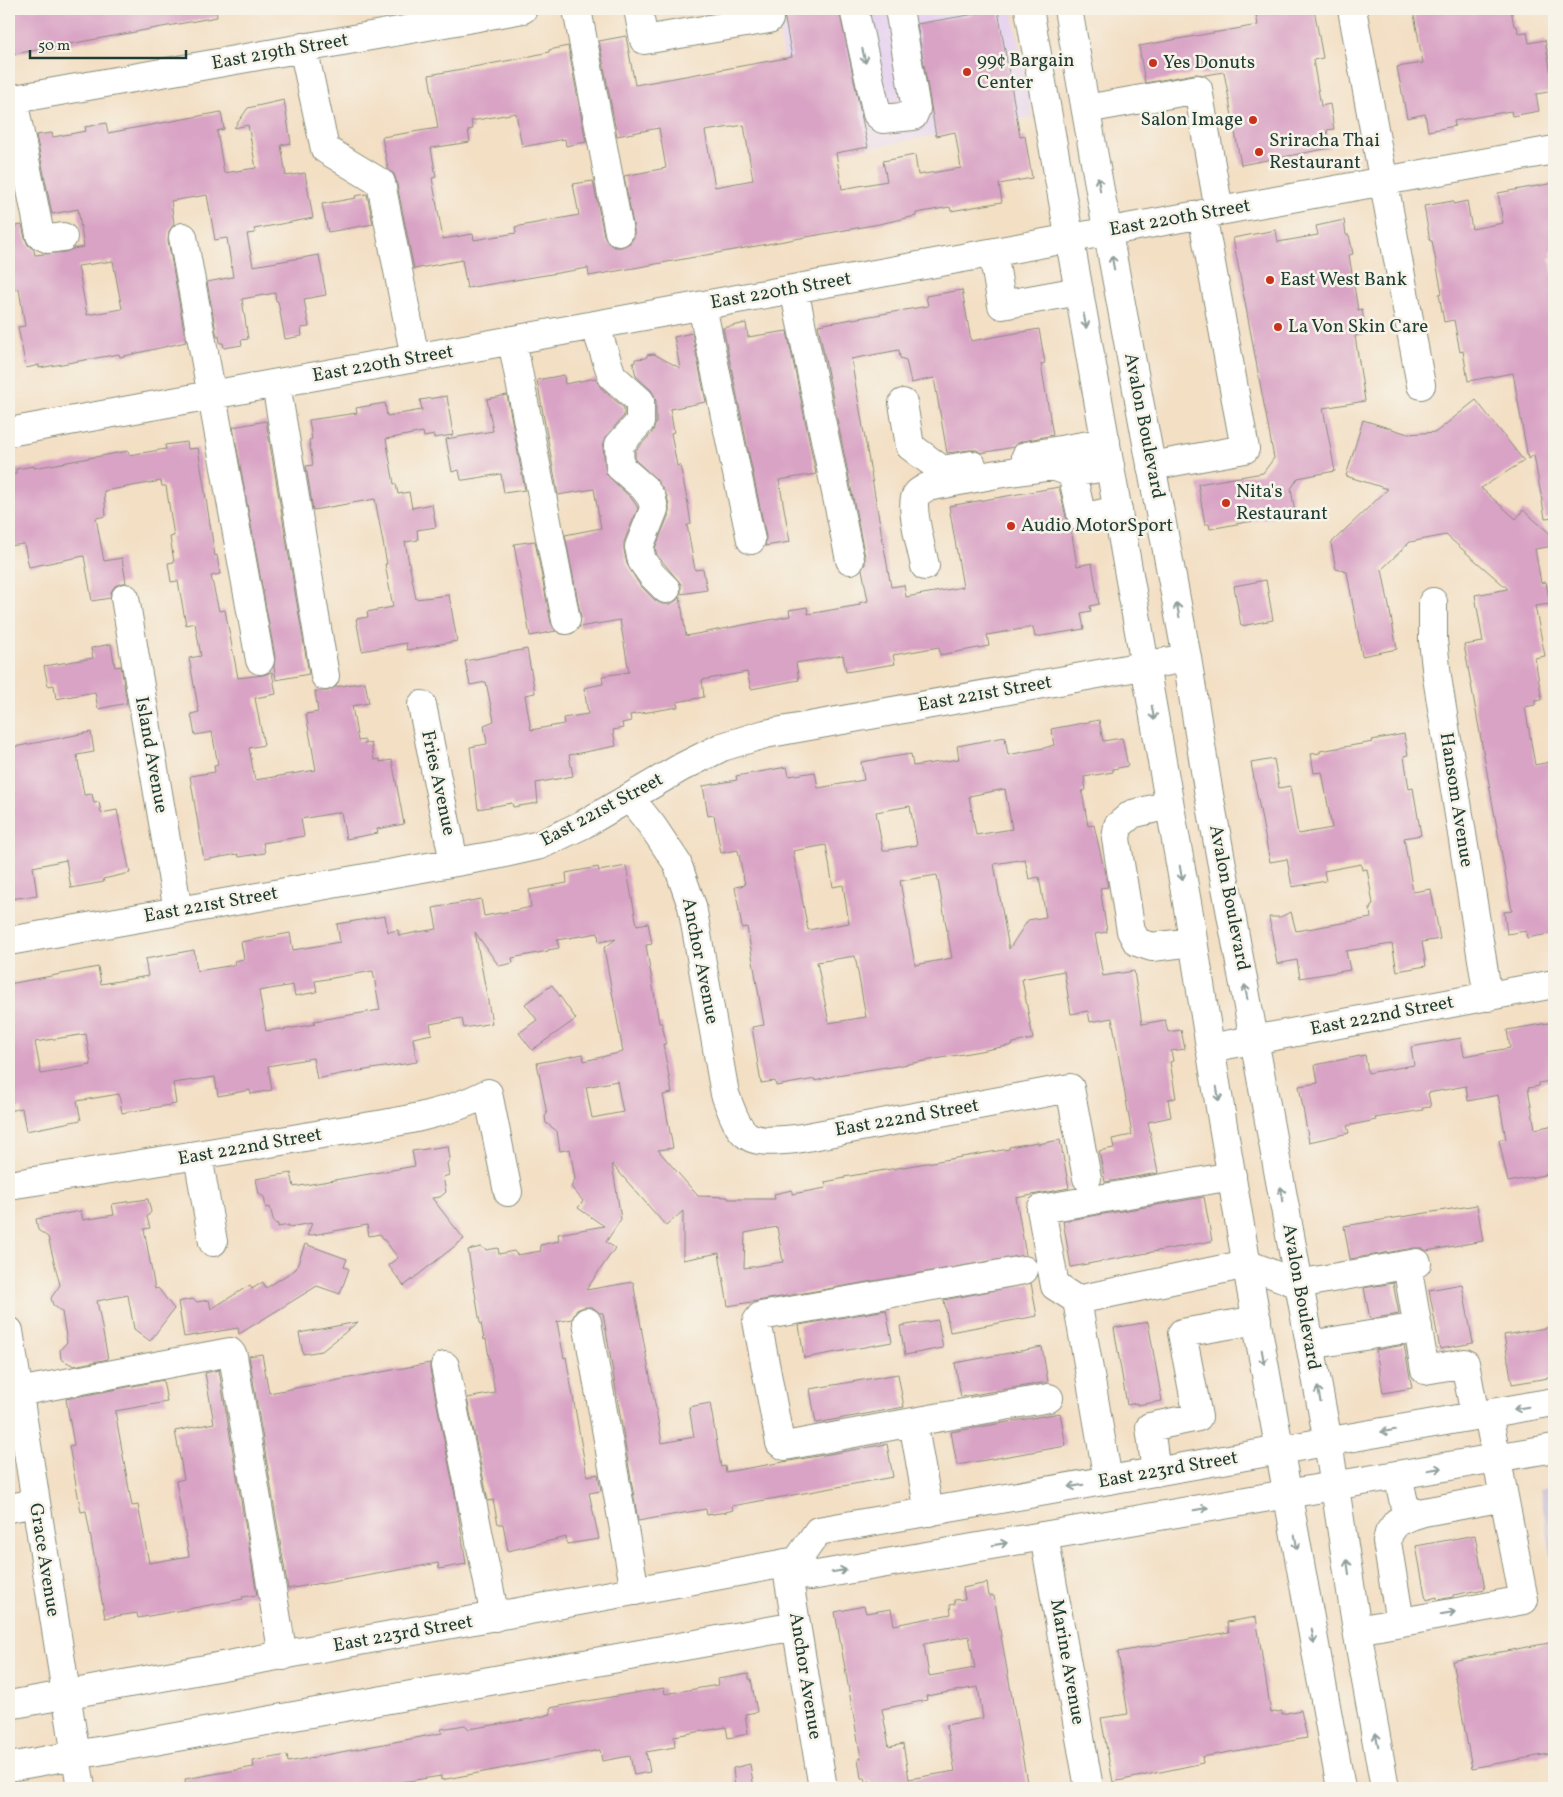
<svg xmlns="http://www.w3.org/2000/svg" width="1563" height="1797" font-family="Vollkorn,serif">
<rect width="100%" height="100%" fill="#f7f3e8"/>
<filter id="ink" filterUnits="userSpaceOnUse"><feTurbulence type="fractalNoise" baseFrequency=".02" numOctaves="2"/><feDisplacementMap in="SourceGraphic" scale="10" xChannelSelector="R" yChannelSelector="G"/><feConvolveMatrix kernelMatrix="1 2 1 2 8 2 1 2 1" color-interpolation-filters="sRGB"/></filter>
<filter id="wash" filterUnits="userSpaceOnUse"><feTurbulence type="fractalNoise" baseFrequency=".0096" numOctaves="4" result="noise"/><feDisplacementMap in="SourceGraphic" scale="20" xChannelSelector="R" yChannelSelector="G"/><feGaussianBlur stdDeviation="1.12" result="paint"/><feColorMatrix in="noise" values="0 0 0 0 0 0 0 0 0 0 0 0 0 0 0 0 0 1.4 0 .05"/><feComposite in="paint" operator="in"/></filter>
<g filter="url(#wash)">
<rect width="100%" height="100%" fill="#f3dfc4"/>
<path fill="#e6d3f0" d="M775 9H1012L1033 117 802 160Z"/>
<path fill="#c8c0d8" d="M1554 1486V1573L1540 1489Z"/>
<g id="blocks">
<path fill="#d9a3c5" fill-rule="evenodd" d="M9 9H216L217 17 9 55Z
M783 9H839L868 147 836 153 842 189 887 181 883 161 915 155 918 175 961 168 955 132 936 136 917 24 998 10 1020 137 1025 136 1032 178 999 184 1002 202 951 211 950 207 916 213V216L879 224 589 276 588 268 467 288 462 260 414 269 396 180 394 174 388 169 382 137 438 128 429 75 517 59 549 52V50L568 46 586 142 566 146 565 139 522 147 516 113 471 121 473 129 468 130 470 142 431 148 436 177 432 178 443 239 473 234 474 240 516 233 515 227 579 215 573 184 593 181 604 235 608 243 614 247H621L630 243 634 237V230L624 176 666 168 659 128 617 136 599 41 626 36 635 85 792 57ZM744 125 753 180 715 187 705 131Z
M1255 9H1314L1323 58 1313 60 1321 106 1330 104 1334 129 1327 130 1330 148 1241 165 1224 72 1205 75 1195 74 1145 83 1139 46 1258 25Z
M1413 9H1511L1514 26H1517L1518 33 1527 32 1529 43 1545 40 1554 91 1536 94 1539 111 1512 116 1511 111 1454 121 1455 126 1428 131 1425 114 1407 118 1397 67 1423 63Z
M284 100 291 143 281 145 286 176 305 173 313 218 254 229 255 233 247 234 253 266 319 255 326 295 304 299 309 327 301 328 302 336 285 339 278 301H276L275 293 242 299 248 339 241 340 242 345 224 348 223 343H220L219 336 217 337 207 282 233 277 227 238 215 240 207 195 171 201 174 224 169 231 168 240 186 342 120 357 119 354 39 368V365L26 368 18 327 25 326 19 289 9 290V227L22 225 25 238 28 245 34 250 35 255 65 252 73 249 84 247 78 209 52 214 36 135 52 133 53 137 86 131 85 127 106 123 108 133 221 112 224 129 217 131 224 173 256 168 248 125 234 128 248 108ZM113 261 122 309 87 315 78 266Z
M9 158 16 194 9 195Z
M1554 183V250H1551L1552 258H1550L1554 281V517L1545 518 1534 455 1528 459 1513 373 1468 381 1463 351 1460 352 1454 320 1444 322 1439 294 1442 293 1432 241H1430L1424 206 1453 201V204L1467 201 1472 229 1503 223 1498 193Z
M367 194 373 224 328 232 322 204 356 198 355 196Z
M1344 220 1346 235H1349L1353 254 1349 255 1358 310 1362 309 1366 334 1355 336 1365 401 1323 408 1335 471 1298 478 1291 489 1295 513 1210 529 1209 524H1205L1198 484 1263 473 1274 458 1233 238 1276 230 1278 242 1318 235 1316 226Z
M962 290 971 341 1039 329 1045 363 1041 364 1053 435 1023 441 1016 444 1014 447 981 453 977 450H970L947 453 934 378 911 383 906 360 900 358 899 350 851 359 891 587 904 585 906 597 963 587 949 506 1059 487 1067 521 1071 529 1077 566 1092 563 1099 604 1090 606 1091 611 1081 613 1084 629 1035 637 1033 627 987 635 989 646 940 655 939 647 893 655 895 664 846 672 843 655 796 663 799 680 751 689 747 672 702 680 704 697 677 702 678 707 630 715 631 721 622 723 623 728 613 730 616 746 569 755 573 776 536 783 538 803 513 807 512 803 478 809 470 747 487 744 484 725 494 721 486 682 470 685 465 661 527 649 535 693 525 695 531 730 564 724 563 718 588 714 584 688 603 684 602 676 629 672 620 620 579 627 581 617 565 535 601 528 594 489 558 495 537 380 564 375 565 384 596 378 601 388 624 408V416L607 435 603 446 606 474 632 499 638 508 624 542V550L627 564 639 584 655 600 662 604H670L677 600 680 596 686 636 790 616 789 610 807 607 808 614 860 605 859 603 868 601 862 569 865 564V557L818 325 928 306 926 296Z
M746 323 748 337 787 331 816 474 779 480 790 542 765 546 766 537 723 328Z
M692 333 706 402 670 409 674 432 671 433 677 466 680 465 688 504 691 524 687 525 695 570 703 569 707 590 681 594V584L657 555 655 548 669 514V506L667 496 656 479 635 460V451L652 433 656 423V401L654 395 651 390 636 376 633 363 635 362V359L646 358 647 355 654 354 680 368 674 337Z
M507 395 525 490 504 493 501 474 464 480H461L459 470 452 472 446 439 493 431 487 399Z
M447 396 453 435 434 438V435L424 437 423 432 386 439 394 484H396L398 494 409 492 412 508 432 504 436 527 417 530 418 540 405 542 416 599 449 595 457 641 407 650 406 643 362 651 356 619 368 617 367 612 393 607 385 564H387L375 499 313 510 306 466 313 465 309 440 312 439 309 420 357 413 356 408 385 403 387 416 422 410 420 400Z
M1476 400 1524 461 1481 488 1516 519 1523 510 1554 537V546L1535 549 1541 583 1546 582 1550 604 1535 606 1545 656 1535 658 1542 700 1535 701V705L1525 707 1535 765 1554 761V855H1550L1554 877V933L1527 938 1526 931 1507 934 1504 912 1512 911 1464 645 1483 642 1475 595 1508 589 1446 535 1410 542 1382 569 1397 649 1362 656 1347 572 1336 569 1331 543 1388 489 1346 476 1363 420 1408 434 1436 432Z
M266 421 309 674 276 680 274 666 275 657 233 427Z
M187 442 188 449 198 448 215 556 217 555 220 574 211 576 219 611 225 610 238 678 263 675 272 672 276 694 255 698 264 745 249 748 255 780 316 770 306 714 318 712 315 691H328L335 687 365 682 369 703 352 706 358 741 365 740V744L371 743 374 760 380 759V762L392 760 404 824 377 829 378 833 346 839 341 812 301 819 304 836 263 843 265 853 239 857 238 854 204 860 190 776 215 772 214 766 218 765 212 732 195 735 191 714 199 712 189 658 201 656 195 623 186 625 178 581 171 582 168 563 174 562 170 537 174 536 166 486H162L161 481 104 491 106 516 96 518 104 561 122 558 126 583H122L115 586 111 592 110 598 92 601 84 556 29 567 24 544 9 546V475L16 474V469L34 466V468L128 451 129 455 166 449 165 445Z
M535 541 551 623 556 631 530 636 514 544Z
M1266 580 1273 620 1241 626 1234 586Z
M111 644 115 667 121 666 127 703 98 709 95 692 56 699 54 685 48 686 44 666 93 658 91 648Z
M1099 720 1103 741 1122 738 1128 766 1113 769V772L1084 777 1086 790 1082 791 1088 826 1094 825 1108 887 1100 888 1107 932 1095 934 1103 976 1134 971 1142 1024 1165 1020 1168 1032 1181 1030 1185 1049 1171 1051 1173 1061 1170 1062 1176 1098 1168 1099 1171 1117 1148 1122 1158 1173 1105 1182 1099 1151 1114 1148 1112 1139 1132 1135 1112 1018 1090 1022 1088 1011 1071 1014 1064 971 1022 979 1033 1039 1013 1043V1045L886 1068V1067L837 1075 815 1081V1079L776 1086 775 1081 761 1083 752 1027 764 1025 747 927 742 928 735 887 745 885 738 850 721 853 714 815 708 816 703 786 737 780 736 776 787 767 789 776 815 772 818 788 864 780 861 762 911 754 913 766 959 759 957 746 1005 737 1008 755 1044 748 1054 745 1051 729ZM1005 789 1012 829 976 835 969 796ZM910 806 917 845 883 851 876 812ZM826 845 833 887 843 885 849 923 808 930 793 851ZM1025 859 1029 879 1039 877 1046 917 1028 920 1009 949 994 864ZM937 875 952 958 915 965 900 881ZM855 956 866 1017 829 1023 817 962Z
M91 732 94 752 77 755 84 795 92 794 94 803 99 802 101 813 117 810 130 873 103 879 104 882 71 888 66 860 33 867 37 895 11 899 10 895H9V748Z
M1404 734 1408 755 1404 756 1409 789 1413 788 1421 835 1404 838 1413 892 1431 889 1440 939 1422 942 1426 966 1397 971 1392 944 1346 951 1350 970 1300 978 1297 960 1277 964 1269 917H1280L1291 912 1296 931 1371 918 1370 908H1371V905L1373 904 1367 869 1362 870 1361 864 1324 871 1326 881 1292 887 1287 859 1270 862 1251 763 1274 759 1279 788 1290 786 1298 834 1332 828 1322 772 1314 773 1311 754 1320 753V751L1373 742 1372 740Z
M626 866 637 925 648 923 652 944 646 945 659 1023H662L666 1044H663L672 1093 663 1095 673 1148 658 1150 698 1196 728 1197V1199H775L774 1194 792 1190V1194L826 1188 825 1182 845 1178 844 1177 1009 1149V1147L1038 1142V1144L1060 1140 1069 1188 1016 1198 1026 1255 728 1306 719 1253 683 1260V1211L666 1226 612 1164 621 1219 606 1242 615 1248 586 1290 633 1282 662 1443 694 1437 689 1407 710 1403 721 1467 725 1466 726 1472 887 1444 893 1477 732 1506 733 1510 726 1512 707 1515 706 1509 638 1521 603 1313H600L592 1307H584L577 1310 572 1319 557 1322 564 1358 566 1357 587 1476 598 1474 601 1491 589 1493 599 1539 567 1544 566 1537 508 1551 503 1524H498L493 1500 488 1501 467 1398 495 1393 486 1339 484 1340 481 1323H480L468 1250 481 1247 486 1250 498 1248 499 1254 514 1251 517 1255 541 1251 540 1245 559 1241 558 1234 604 1226 578 1208 583 1201 571 1187 575 1179 570 1149 560 1151 557 1131 546 1123 545 1116 547 1114 537 1063 583 1054 584 1061 623 1052 604 948 616 939 599 942 598 933 557 940 559 948 548 950V951L512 958 513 963 499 966 475 932 492 1023 464 1028 462 1018 430 1024 432 1034 413 1038 417 1062 340 1074 317 1079 313 1058 268 1066 272 1090 251 1094 250 1090 218 1096 215 1077 173 1083 176 1104 122 1113 119 1094 77 1101 81 1120 26 1131 22 1108 9 1111V984L98 967 101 984 148 976 145 959 194 950 197 971 235 965 234 961 244 959 241 942 290 933 293 950 340 942 337 924 385 916 388 932 398 930 399 936 418 932 437 929 433 908 481 899 484 916 522 909 531 907 529 890 567 883 566 873 598 867 599 871ZM373 971 380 1010 314 1021 315 1024 282 1030 281 1029 266 1031 259 991 293 985 295 996 317 992 315 981ZM86 1034 91 1065 41 1074 35 1042ZM617 1081 623 1112 592 1118 586 1087ZM777 1227 783 1262 744 1268 745 1233Z
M552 985 576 1019 532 1050 519 1033 537 1020 525 1004Z
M1554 1022V1080L1539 1083V1086L1528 1088 1535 1129 1554 1125V1173L1508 1182 1499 1140 1506 1139 1498 1095 1468 1101 1466 1086 1428 1093 1431 1107 1422 1108 1423 1110 1375 1118 1376 1120 1347 1126 1349 1133 1309 1142 1299 1086 1318 1083 1315 1065 1365 1055 1368 1073 1414 1065 1411 1047 1461 1038 1464 1056 1510 1048 1507 1030Z
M448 1146 450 1159 447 1163 449 1175 443 1177 446 1192 440 1197 432 1198 464 1239 404 1286 388 1265 398 1258 380 1234 369 1236 367 1225 307 1236 312 1223 289 1227V1225L278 1227V1224L274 1223 270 1207 266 1208 264 1197 259 1194 256 1179 291 1173 294 1187 415 1166 412 1151Z
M1204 1197 1212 1241 1071 1267 1063 1221Z
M148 1199 151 1212 147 1217 150 1228 144 1229 155 1289 158 1288 174 1309 150 1341 134 1329 128 1295 97 1301 108 1359 74 1366 61 1359 60 1350 67 1342 62 1312 53 1305 51 1298 60 1285 48 1237 38 1230 36 1219 81 1211 83 1220 114 1215 112 1204Z
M1477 1205 1483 1241 1426 1251 1422 1248H1414L1350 1259 1344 1226Z
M305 1244 347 1259 344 1267 349 1269 340 1294 317 1286 239 1334 238 1328 184 1337 178 1302 192 1299 197 1302 209 1300 211 1309 250 1285 252 1289 263 1282 266 1288 296 1269Z
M1031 1283 1037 1316 950 1332 944 1300Z
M1393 1283 1399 1314 1370 1319 1364 1288Z
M1462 1284 1473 1343 1440 1349 1429 1290Z
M886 1310 892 1342 804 1358 799 1325Z
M938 1320 943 1348 905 1355 900 1326Z
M358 1322 322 1351 303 1354 299 1333Z
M1148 1322 1162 1401 1137 1405V1403L1127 1405 1114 1328Z
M1552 1327 1554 1339V1377L1512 1384 1504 1335Z
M1404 1345 1412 1388 1383 1393 1376 1350Z
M1042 1347 1048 1382 961 1397 955 1363Z
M262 1354 269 1393 430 1363V1369L457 1505 466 1564 439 1569 438 1563 321 1584V1583L288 1589 249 1356Z
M219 1370 257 1595 242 1597 243 1599 138 1618 137 1613 105 1618 86 1511 81 1512 69 1446 74 1445 66 1399 163 1380 167 1402 115 1411 132 1506 138 1505 149 1563 189 1556 176 1481 184 1479 175 1431 214 1423 205 1373Z
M898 1374 904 1407 816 1423 810 1389Z
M1060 1413 1066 1446 957 1465 951 1432Z
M1475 1535 1485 1589 1453 1595V1597L1437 1600V1597L1426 1600 1416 1546Z
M987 1583 989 1596H994L1028 1788H871L870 1781 866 1782 865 1778H861L858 1759 861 1758 835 1612 864 1606 866 1613 891 1609 894 1625 951 1614 950 1605 955 1604 954 1600 965 1599 963 1588ZM969 1636 975 1668 929 1676 924 1644ZM978 1687 983 1718 946 1725 955 1771 909 1779 903 1744 889 1747 882 1709 927 1700 926 1696Z
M1256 1617 1271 1713 1282 1711V1714L1301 1710 1307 1738 1202 1757 1203 1763 1113 1782 1101 1718 1128 1714 1118 1652 1229 1632 1227 1622Z
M1554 1642V1753L1472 1768 1452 1661Z
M749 1674V1679H751L757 1712 745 1714 748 1734 728 1738 726 1727 674 1736 675 1747 646 1752 650 1772 634 1775 630 1756 602 1761 600 1750 441 1780V1776L363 1788H186L185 1779 254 1767 253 1761 287 1755 288 1762 320 1756 442 1733 441 1729 465 1725 469 1729 536 1718 551 1714 550 1708 582 1702 664 1688 665 1694 718 1685 717 1679Z
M750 1764 754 1788H735L733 1768Z"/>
</g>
</g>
<g filter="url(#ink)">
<use href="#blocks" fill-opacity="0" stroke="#898e7c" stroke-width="1"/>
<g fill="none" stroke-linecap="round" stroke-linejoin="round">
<g stroke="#898e7c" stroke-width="30">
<path id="minor" d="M577 9 619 232
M638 9 644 40 769 19 767 9
M854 9 877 114 883 119 913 116 916 109 899 9
M1352 9 1421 385
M303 47 325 149 381 183 415 358
M13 99 40 235 49 239 63 237
M9 100 523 9
M1086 109 1198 89 1219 211
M183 237 260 660
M993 253 1002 305 1079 291
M794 289 850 560
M702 306 751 540
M595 325 612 376 640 401V422L619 445 620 467 644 488 652 499 654 509 639 547 642 561 652 575 666 589
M512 340 566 620
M276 384 325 676
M903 403 910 446 942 470 972 465
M9 432 1554 150
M1026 456 1106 442
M1151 466 1245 449 1202 214
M1072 473 1082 518 1118 510
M925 566C922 551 911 511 915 498 917 492 922 490 927 487L997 474 1053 466 1072 473 1110 466
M125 598 178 911
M1433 602V640L1437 677 1488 997
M422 705 454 862
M630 798 653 827 677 863 692 906 725 1094C742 1141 746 1144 796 1139L1070 1088 1087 1178
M1169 805 1132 814 1118 826 1116 839 1131 931 1137 942 1152 947 1193 942
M9 941 496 855 540 845 584 824 682 767 722 747 765 734 1187 658
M1210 1048 1554 984
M198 1156 213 1242
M9 1185C111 1169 213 1153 316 1135 373 1125 436 1120 488 1093L508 1192
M1407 1265 1425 1370 1465 1363 1475 1416
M1077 1300 1247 1264 1298 1284 1417 1263
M587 1322 635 1591
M9 1331 81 1788
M1310 1345 1418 1327
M445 1366 495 1617
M18 1392 230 1352 233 1356 283 1656
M913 1422 785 1446 780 1443 757 1321 761 1316 1024 1270
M1156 1472 1150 1427 1198 1417 1182 1333 1257 1320
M1398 1475 1407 1517
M1108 1480 1077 1300 1055 1286 1041 1209 1232 1176
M9 1508 36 1503
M929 1512 913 1422 1049 1398
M1044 1536 1089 1788
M786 1563 823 1788
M1400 1622 1387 1542 1389 1533 1397 1522 1408 1517 1424 1512 1504 1497
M1357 1630 1524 1600 1488 1414
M9 1767 796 1626"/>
</g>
<g stroke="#898e7c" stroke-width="30">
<path id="major" d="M1029 9 1189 914C1234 1207 1288 1497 1341 1788
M1068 9 1101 196 1187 658 1208 789 1328 1442 1357 1630 1385 1788
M797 1561 811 1576 1554 1448
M9 1705 797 1561 818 1531 1554 1402"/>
</g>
<use href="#minor" stroke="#fff" stroke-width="28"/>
<use href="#major" stroke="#fff" stroke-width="28"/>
</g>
<defs><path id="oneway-shaft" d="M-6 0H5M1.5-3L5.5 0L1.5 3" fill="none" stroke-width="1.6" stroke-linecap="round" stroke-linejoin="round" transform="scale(1.25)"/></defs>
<g stroke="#8f9e9a">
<use href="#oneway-shaft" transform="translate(864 56) rotate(77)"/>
<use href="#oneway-shaft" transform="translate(1099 184) rotate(-100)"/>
<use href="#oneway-shaft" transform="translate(1113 263) rotate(-100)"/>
<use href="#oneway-shaft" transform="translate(1085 321) rotate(80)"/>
<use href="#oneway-shaft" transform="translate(1178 610) rotate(-101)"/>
<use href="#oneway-shaft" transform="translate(1153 713) rotate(80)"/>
<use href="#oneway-shaft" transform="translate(1181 873) rotate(80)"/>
<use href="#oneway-shaft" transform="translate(1246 992) rotate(-101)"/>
<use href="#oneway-shaft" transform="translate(1218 1094) rotate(80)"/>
<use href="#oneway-shaft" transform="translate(1282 1194) rotate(-100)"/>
<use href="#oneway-shaft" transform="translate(1263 1357) rotate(80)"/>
<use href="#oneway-shaft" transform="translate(1319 1394) rotate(-101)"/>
<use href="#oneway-shaft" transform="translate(1521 1408) rotate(170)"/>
<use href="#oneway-shaft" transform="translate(1388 1431) rotate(170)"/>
<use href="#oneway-shaft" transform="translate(1435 1469) rotate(-10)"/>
<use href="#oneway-shaft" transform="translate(1076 1486) rotate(170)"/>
<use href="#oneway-shaft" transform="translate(1201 1509) rotate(-10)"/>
<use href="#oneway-shaft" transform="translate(1296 1542) rotate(80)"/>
<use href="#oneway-shaft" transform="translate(1000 1544) rotate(-10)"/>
<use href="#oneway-shaft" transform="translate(1348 1567) rotate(-98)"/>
<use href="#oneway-shaft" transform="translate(839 1571) rotate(-10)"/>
<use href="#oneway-shaft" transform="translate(1448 1613) rotate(-10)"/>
<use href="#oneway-shaft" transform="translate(1313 1636) rotate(80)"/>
<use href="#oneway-shaft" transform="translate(1377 1740) rotate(-100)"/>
</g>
</g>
<g fill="#c8321e" stroke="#f7f3e8" stroke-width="2">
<circle cx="1153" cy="63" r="5"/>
<circle cx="967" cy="72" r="5"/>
<circle cx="1253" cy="120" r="5"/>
<circle cx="1259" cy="152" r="5"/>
<circle cx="1270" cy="280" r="5"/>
<circle cx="1278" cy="327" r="5"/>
<circle cx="1226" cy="503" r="5"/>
<circle cx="1011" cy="526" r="5"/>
</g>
<g text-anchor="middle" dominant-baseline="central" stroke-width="5" stroke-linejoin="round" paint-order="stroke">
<g font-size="19" fill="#1f3d34" stroke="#f7f3e8">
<text transform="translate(280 52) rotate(-10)">East 219th Street</text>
<text transform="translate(1180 218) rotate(-10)">East 220th Street</text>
<text transform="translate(781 291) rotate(-10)">East 220th Street</text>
<text transform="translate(383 364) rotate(-10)">East 220th Street</text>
<text transform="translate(1144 426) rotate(79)">Avalon Boulevard</text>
<text transform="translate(985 694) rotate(-10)">East 221st Street</text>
<text transform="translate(151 755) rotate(80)">Island Avenue</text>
<text transform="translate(438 783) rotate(78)">Fries Avenue</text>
<text transform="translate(1456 800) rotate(81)">Hansom Avenue</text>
<text transform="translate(602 810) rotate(-28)">East 221st Street</text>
<text transform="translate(1229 898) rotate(79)">Avalon Boulevard</text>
<text transform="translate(211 905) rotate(-10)">East 221st Street</text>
<text transform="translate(700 961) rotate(79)">Anchor Avenue</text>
<text transform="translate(1382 1016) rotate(-11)">East 222nd Street</text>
<text transform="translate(907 1118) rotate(-10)">East 222nd Street</text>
<text transform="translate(250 1147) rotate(-10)">East 222nd Street</text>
<text transform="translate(1301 1297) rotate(80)">Avalon Boulevard</text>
<text transform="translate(1168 1470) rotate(-10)">East 223rd Street</text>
<text transform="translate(44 1560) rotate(81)">Grace Avenue</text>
<text transform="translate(403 1634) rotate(-10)">East 223rd Street</text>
<text transform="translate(1067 1662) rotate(80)">Marine Avenue</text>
<text transform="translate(805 1676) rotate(81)">Anchor Avenue</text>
</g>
<g font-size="19" fill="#1f3d34" stroke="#f7f3e8" text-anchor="start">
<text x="977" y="61">99¢ Bargain<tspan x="977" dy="22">Center</tspan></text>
<text x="1163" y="63">Yes Donuts</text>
<text x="1243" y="120" text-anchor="end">Salon Image</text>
<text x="1269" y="141">Sriracha Thai<tspan x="1269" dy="22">Restaurant</tspan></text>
<text x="1280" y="280">East West Bank</text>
<text x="1288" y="327">La Von Skin Care</text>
<text x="1236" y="492">Nita's<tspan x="1236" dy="22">Restaurant</tspan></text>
<text x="1021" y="526">Audio MotorSport</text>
</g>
</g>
<rect width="1563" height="1797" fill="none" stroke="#f7f3e8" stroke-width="30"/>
<path d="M30 50v8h156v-8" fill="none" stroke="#1f3d34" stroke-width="2.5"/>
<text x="38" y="50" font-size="15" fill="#1f3d34" stroke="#f7f3e8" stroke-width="4" paint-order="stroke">50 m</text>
</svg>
